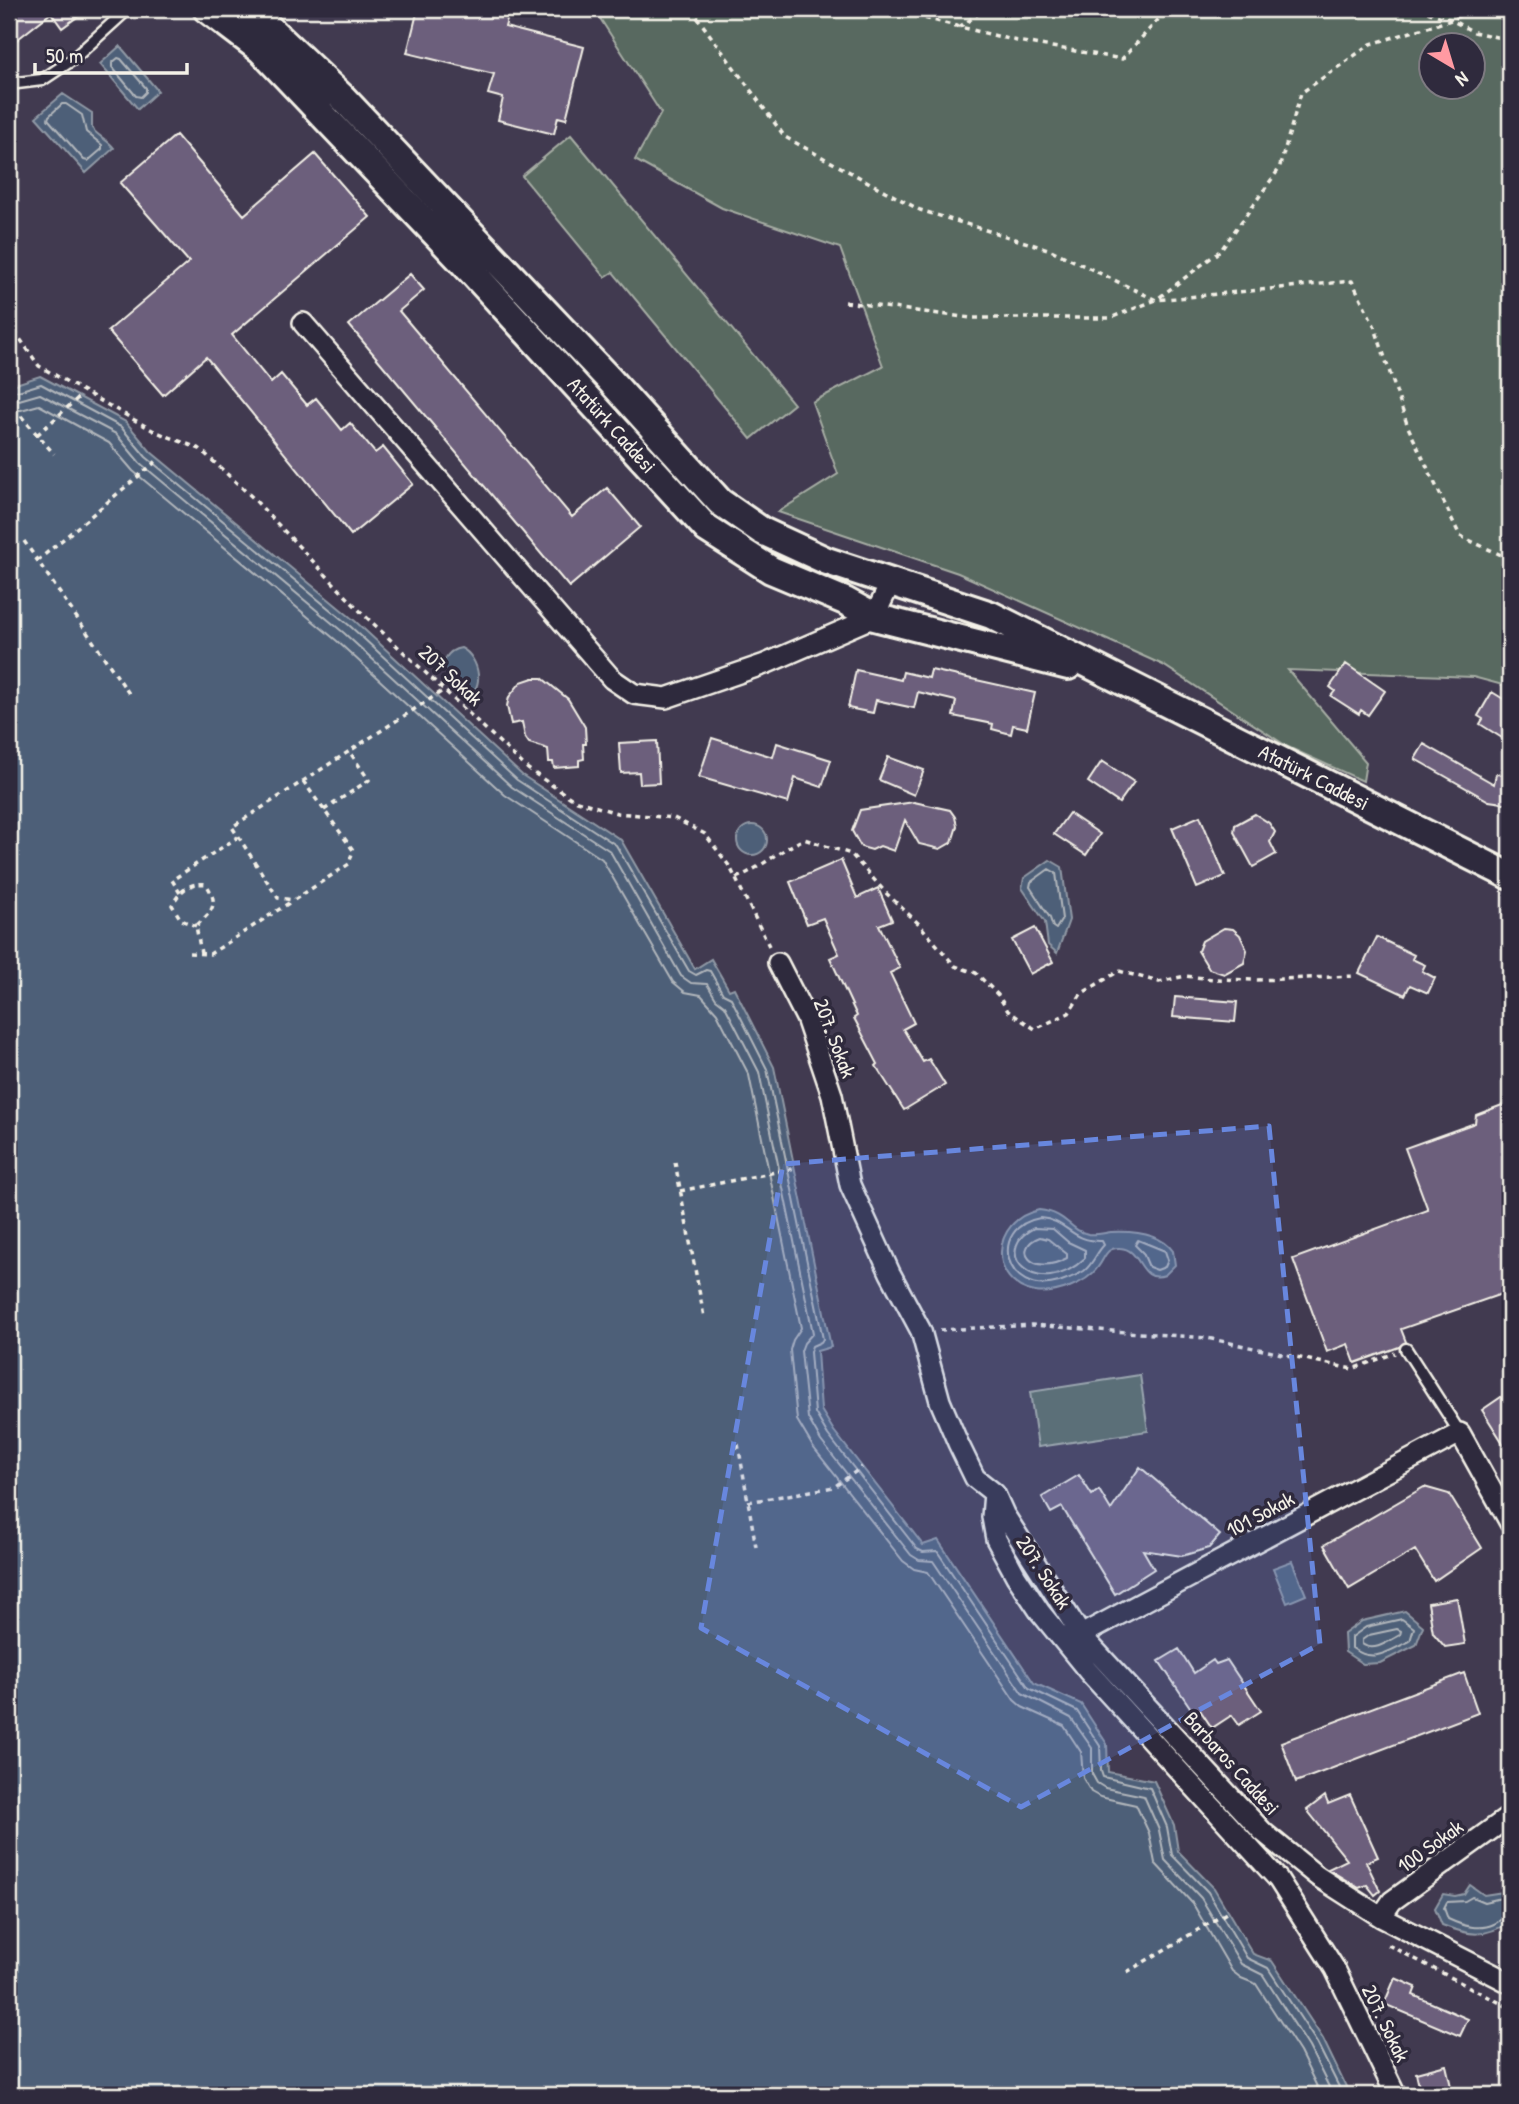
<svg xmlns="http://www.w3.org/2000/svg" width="1519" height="2104" font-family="'Patrick Hand',sans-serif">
<rect width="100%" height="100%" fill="#413a50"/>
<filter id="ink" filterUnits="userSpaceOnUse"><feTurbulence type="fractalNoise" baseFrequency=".0143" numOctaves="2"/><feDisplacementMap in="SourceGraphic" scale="14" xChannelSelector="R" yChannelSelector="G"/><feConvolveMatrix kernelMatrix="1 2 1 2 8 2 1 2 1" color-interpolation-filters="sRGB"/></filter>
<g filter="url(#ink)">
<path fill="#596960" stroke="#a6ada4" stroke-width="2" fill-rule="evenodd" d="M594 9H1510V687L1473 677 1288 670 1366 762 1363 781 1288 747 1163 665 958 573 778 512 838 474 812 402 883 366 840 248 722 208 635 160 661 113ZM1432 46H1474V88H1432Z
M571 135 794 404 751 439 613 272 605 277 522 176Z
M1140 1375 1148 1431 1038 1447 1030 1392Z"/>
<path fill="#4d5e78" stroke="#9099a5" stroke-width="2" d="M120 46 158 91 138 109 100 64Z
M63 94 92 113V128C97 136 107 139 114 148L86 173 36 117Z
M40 376 126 422 151 452 355 621 522 775 621 840 695 969 711 959 729 990 734 988 774 1067 831 1347 817 1351 821 1410 834 1431 923 1545 938 1540 1034 1683 1081 1704 1107 1744 1108 1772 1154 1781 1174 1825 1178 1851 1214 1888 1253 1954 1272 1961 1323 2039 1350 2095H9V383L16 384Z
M461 648C480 657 487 693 462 698L457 695 460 682C457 679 453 677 450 675 437 664 448 650 461 648Z
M737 840a15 15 0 1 1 30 0a15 15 0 1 1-30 0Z
M1050 860 1062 867 1069 920 1057 953 1048 945 1045 922 1022 888 1024 878Z
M1039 1210C1068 1213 1068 1230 1088 1234 1095 1235 1104 1233 1111 1232 1131 1231 1160 1233 1173 1251L1175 1265 1165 1275C1138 1284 1143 1249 1120 1248 1105 1247 1105 1259 1098 1267 1086 1284 1055 1295 1035 1292 988 1284 990 1220 1039 1210Z
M1292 1561 1306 1595 1287 1603 1273 1568Z
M1405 1611 1423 1626 1416 1645 1380 1663 1363 1664 1345 1652 1344 1634 1362 1621Z
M1470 1885 1484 1895 1510 1891V1922C1484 1938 1470 1936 1442 1925L1435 1908 1443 1894 1455 1896 1464 1894Z"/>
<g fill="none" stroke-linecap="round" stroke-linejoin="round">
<path stroke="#b1b6bb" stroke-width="2" d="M118 58 121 59 146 88V92L141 97 136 96 112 67V63Z
M62 104H66L82 115 86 132 102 145V149L88 161 84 160 48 119 49 116Z
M9 390 18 391 41 384 121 427 146 457 350 626 517 780 616 845 689 971 696 975 706 970 710 971 723 994 731 998 767 1069 823 1339 821 1342 812 1346 810 1352 815 1413 828 1435 917 1549 923 1552 937 1551 1029 1688 1077 1711 1100 1746 1101 1771 1103 1777 1150 1788 1167 1827 1172 1855 1208 1892 1247 1958 1268 1968 1317 2043 1343 2095
M9 399 19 400 40 394 116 434 140 463 344 633 512 787 610 851 681 976 691 983 707 984 716 999 725 1006 759 1072 813 1333 804 1343 801 1351 808 1418 821 1441 911 1555 919 1560 933 1561 1022 1693 1071 1718 1092 1748V1774L1097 1783 1105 1788 1144 1796 1159 1830 1165 1860 1201 1898 1241 1964 1263 1975 1309 2047 1333 2095
M9 410H21L39 405 109 443 133 471 337 641 505 795 602 859 673 982 685 992 701 995 717 1013 749 1075 801 1328 793 1340 790 1350 797 1420 813 1447 903 1561 914 1569 928 1572 1014 1700 1022 1707 1064 1726 1081 1752 1083 1778 1091 1792 1100 1797 1136 1805 1149 1833 1155 1863 1193 1904 1232 1971 1241 1978 1256 1984 1300 2052 1321 2095
M1049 869 1056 873 1062 919 1056 929 1053 927 1050 918 1030 887 1031 882Z
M1040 1218C1068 1220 1070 1242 1102 1241L1104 1245C1096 1253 1093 1264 1084 1271 1076 1276 1067 1279 1059 1282 1004 1298 987 1227 1040 1218Z
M1034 1228 1053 1229 1068 1242 1085 1250V1258C1037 1304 988 1251 1034 1228Z
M1040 1237 1048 1239 1067 1254V1258C1030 1278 1012 1247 1040 1237Z
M1138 1240 1165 1251 1168 1260 1165 1267 1157 1270 1149 1267 1143 1253 1135 1245Z
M1402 1619 1414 1628 1410 1641C1388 1651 1374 1664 1352 1648V1637L1366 1627Z
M1397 1629 1401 1631 1400 1635C1389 1641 1374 1653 1362 1644V1640L1369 1635Z
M1510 1896 1484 1902 1472 1897 1465 1901 1447 1902 1444 1908 1448 1919C1463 1926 1479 1931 1494 1924 1501 1920 1503 1917 1510 1916"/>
</g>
<path fill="#6c5e7b" stroke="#f4f1e8" stroke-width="2" d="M9 9H88L62 28 51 13 9 46Z
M418 9H510L505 27 584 47 566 119 558 117 554 134 498 120 503 98 488 94 494 74 407 53Z
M176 135 244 215 315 154 370 217 232 335 271 383 281 374 307 405 316 398 342 430 350 423 375 453 383 447 413 484 351 535 206 357 163 395 108 331 189 262 120 183Z
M410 274 424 290 399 311 572 517 607 488 640 527 569 587 349 325Z
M1346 664 1385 691 1368 715 1361 710 1359 714 1331 696 1335 691 1330 687Z
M856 670 901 680 903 672 929 678 931 670 1035 693 1027 728 1013 725 1011 734 992 729 993 724 953 716 956 701 918 692 914 708 876 700 873 713 848 708Z
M533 678H542L568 699 585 727 586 744H583L584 759 579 760V766L554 768 553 762H549L548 749 529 743 525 737 522 722 511 724 507 706 509 697 521 682Z
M1492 692 1510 703V743L1480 724 1483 719 1478 716Z
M712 738 773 757 777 743 831 760 822 787 795 778 788 803 699 777Z
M657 741 659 783 640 784 639 772 621 773 619 743Z
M1424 744 1494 784 1496 774 1510 776V804L1489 801 1415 759Z
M888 757 924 770 914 795 879 780Z
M1102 761 1134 782 1119 803 1088 782Z
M914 802 950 810 955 817 957 826 952 842 940 849 919 844 905 820 894 851 880 846 872 850 861 847 852 831 860 810Z
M1069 813 1100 834 1086 855 1054 834Z
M1255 814 1269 823 1275 832 1270 842 1276 854 1253 867 1234 832 1235 825Z
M1200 816 1225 876 1197 888 1172 828Z
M841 860 857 898 878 888 892 920 879 925 900 968 890 973 914 1023 903 1029 923 1062 929 1059 945 1085 904 1110 876 1066 878 1064 854 1018 857 1016 830 958 839 954 823 918 807 924 790 882Z
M1035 928 1053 962 1030 974 1012 940Z
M1224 928 1233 929 1240 935 1247 950 1244 963 1224 974 1209 969 1198 951 1202 941Z
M1377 937 1414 955 1412 959 1425 965 1422 971 1435 978 1428 993 1410 985 1405 995 1359 973Z
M1175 997 1237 1002 1235 1022 1173 1017Z
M1510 1102V1291L1401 1329 1406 1342 1399 1347 1355 1363 1348 1344 1327 1352 1293 1259 1428 1210 1405 1148 1475 1123 1476 1115Z
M1510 1391V1454L1482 1410Z
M1140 1467 1220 1535 1209 1548 1182 1556 1143 1550 1154 1569 1115 1594 1062 1507 1051 1513 1042 1497 1079 1475 1092 1495 1099 1490 1111 1510Z
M1424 1487 1449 1494 1482 1548 1434 1581 1415 1550 1349 1589 1324 1545Z
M1457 1598 1465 1644 1445 1647 1433 1633 1428 1603Z
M1179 1649 1194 1673 1213 1660 1216 1664 1227 1660 1261 1711 1239 1725 1232 1715 1212 1728 1200 1710 1194 1713 1159 1661Z
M1464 1673 1478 1713 1296 1782 1281 1742Z
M1350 1795 1378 1857 1366 1862 1380 1891 1375 1895 1367 1885 1359 1888 1328 1869 1347 1860 1307 1810 1325 1796 1328 1804Z
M1395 1978 1416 1987 1413 1995 1468 2019 1460 2036 1384 2004Z
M1446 2065 1453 2095H1421L1416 2073Z"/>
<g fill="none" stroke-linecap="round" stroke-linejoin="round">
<g stroke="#f4f1e8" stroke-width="15">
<path id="lane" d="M9 84 42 80 72 60 128 9
M1406 1349 1460 1433"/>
</g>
<g stroke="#f4f1e8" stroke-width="24">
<path id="street" d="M303 323 612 679 634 694 666 698 765 664 874 617 891 582
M778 963 806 1018 832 1095 850 1185 890 1273 921 1331 940 1401 958 1443 975 1478 994 1493 992 1517 996 1539 1016 1576 1040 1612 1088 1671 1278 1879 1335 1969 1396 2095
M995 1494 1004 1514 1081 1635 1263 1832 1317 1876 1381 1917 1510 1983
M1081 1635 1460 1433 1510 1523
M1381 1917 1392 1901 1510 1816"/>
</g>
<g stroke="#f4f1e8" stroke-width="32">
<path id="secondary" d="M207 9 261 50 473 273 707 529 771 570 845 601 874 617 1068 666
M249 9 343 98 608 378 720 502 762 531 827 561 991 615 1510 876"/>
</g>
<path stroke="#f4f1e8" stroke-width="3.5" stroke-dasharray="5 5" stroke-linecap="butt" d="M691 9 785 137 920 210 1051 250 1156 300 1352 281 1374 325 1408 427 1460 536 1510 559
M924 9V18L1017 41 1122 59 1168 9
M1418 9 1451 20 1474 32 1510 40
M959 27 986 9
M845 302 971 318H1110L1156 300 1221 250 1279 169 1301 93 1371 44 1451 20 1474 9
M9 323 39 366 154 431 200 449 252 497 362 613 528 769 574 800 617 813 674 818 705 834 730 867 769 946
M21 416 54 454
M37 435 79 397
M24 541 130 695
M37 561 159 459
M303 781 353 850 349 864 294 900 278 898 232 827 444 690
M324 810 369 780 349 751
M736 878C762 867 779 851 804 839L851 854 887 894 918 923 955 966 976 973 998 995 1008 1011 1035 1029 1069 1013 1081 994 1119 971 1159 982 1185 976 1213 979 1257 980 1356 976
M180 893 172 880 238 837
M196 926 181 920 172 905C180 891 189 882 206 884 220 905 212 911 196 926L201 953
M189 953 210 954 292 901
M675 1162 704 1317
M680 1191 796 1168
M940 1330 1032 1325 1207 1338 1352 1369 1395 1353
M738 1444 756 1547
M748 1502 834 1487 862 1467
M1388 1945 1510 2008
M1127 1972 1228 1912"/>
<use href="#lane" stroke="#2f2a3d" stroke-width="10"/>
<use href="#street" stroke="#2f2a3d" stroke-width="19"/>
<use href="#secondary" stroke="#2f2a3d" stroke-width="26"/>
</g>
</g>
<path fill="#6887de" fill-opacity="0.2" stroke="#6887de" stroke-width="5" stroke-dasharray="14 9" stroke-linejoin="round" d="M1269 1126 1320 1644 1021 1807 701 1628 783 1164Z"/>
<g text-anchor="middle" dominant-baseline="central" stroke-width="7" stroke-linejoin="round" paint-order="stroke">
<g font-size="21" fill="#f4f1e8" stroke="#2f2a3d">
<text transform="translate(612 425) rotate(48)">Atatürk Caddesi</text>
<text transform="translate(451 675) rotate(43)">207 Sokak</text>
<text transform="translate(1314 777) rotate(27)">Atatürk Caddesi</text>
<text transform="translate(835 1038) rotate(69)">207. Sokak</text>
<text transform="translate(1260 1514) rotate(-28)">101 Sokak</text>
<text transform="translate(1044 1572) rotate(57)">207. Sokak</text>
<text transform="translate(1232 1763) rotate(48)">Barbaros Caddesi</text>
<text transform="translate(1430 1846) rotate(-36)">100 Sokak</text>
<text transform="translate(1386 2023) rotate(64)">207. Sokak</text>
</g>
</g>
<rect width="1519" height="2104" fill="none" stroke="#2f2a3d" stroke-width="35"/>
<rect x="18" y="18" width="1484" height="2069" fill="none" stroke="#f4f1e8" stroke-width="2.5" filter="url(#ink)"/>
<g transform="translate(1452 66) rotate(142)"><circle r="33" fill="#2f2a3d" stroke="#7e7a81" stroke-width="2"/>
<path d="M0-5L12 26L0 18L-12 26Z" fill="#ff9aa2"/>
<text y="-10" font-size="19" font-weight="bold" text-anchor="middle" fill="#f4f1e8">N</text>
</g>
<path d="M35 63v10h152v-10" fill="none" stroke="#f4f1e8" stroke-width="3.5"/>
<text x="46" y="63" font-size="21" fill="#f4f1e8" stroke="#2f2a3d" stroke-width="5" paint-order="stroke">50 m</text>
</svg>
